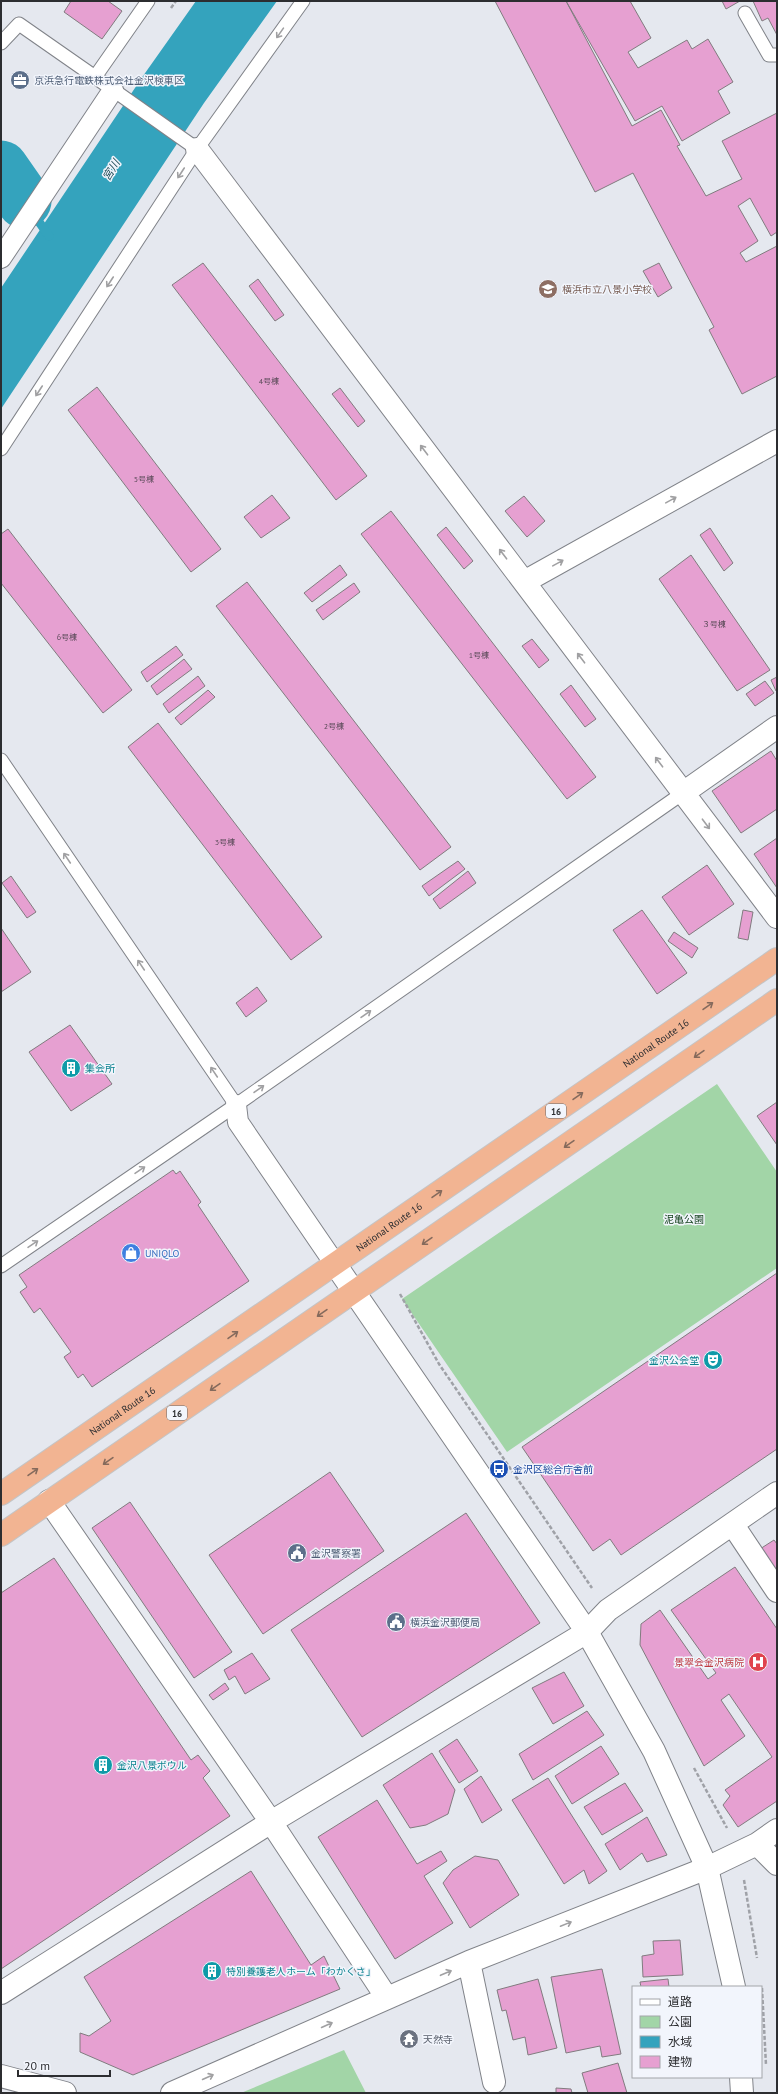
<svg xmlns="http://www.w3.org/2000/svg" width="778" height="2094" font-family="'PT Sans','Noto Sans JP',sans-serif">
<rect width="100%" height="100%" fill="#e5e8ef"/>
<path fill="#a2d5a7" d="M717 1084 777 1172V1268L507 1452 402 1299Z
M344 2050 366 2093H241Z"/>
<path fill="#34a3bd" d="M196 1H277L204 103 1 409V288L143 76Z"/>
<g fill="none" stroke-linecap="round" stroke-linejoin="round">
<path stroke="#34a3bd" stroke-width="9" d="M37 219 49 236"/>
<path stroke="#34a3bd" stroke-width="55" d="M1 168 24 201"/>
</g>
<path fill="#e6a0d1" stroke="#817b7f" d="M71 1H108L122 11 102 39 64 12Z
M495 1H566L632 126 661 110 680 145 677 146 706 196 742 179 722 141 777 113V232L771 236 750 198 738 206 758 241 740 253 746 262 777 246V376L742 394 709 330 714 327 633 173 595 192Z
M566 1H630L651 38 628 52 638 68 687 40 692 49 708 39 733 82 718 91 730 113 682 141 662 106 635 121Z
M722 1H740L726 9Z
M753 1H777V35L768 18 762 21Z
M203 263 367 476 336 500 172 285Z
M659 263 672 288 658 297 643 271Z
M258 279 284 315 275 321 249 286Z
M97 387 221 549 191 572 68 410Z
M340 388 365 421 358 427 332 394Z
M272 495 290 518 261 538 244 517Z
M524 496 545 521 527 537 505 511Z
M391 511 596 777 567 799 361 534Z
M446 527 473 561 464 569 437 535Z
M710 528 733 563 724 571 700 535Z
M8 529 132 690 103 713 1 583V534Z
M691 555 770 670 737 691 659 579Z
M340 565 347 575 312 602 304 593Z
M247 582 451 847 420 870 216 606Z
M354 583 360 592 323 620 316 610Z
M532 639 549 660 539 668 522 646Z
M176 646 183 655 147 682 141 672Z
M184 659 192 669 157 695 151 686Z
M198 676 205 686 169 713 163 704Z
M777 677V691H776L771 680Z
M765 681 774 693 755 706 746 694Z
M571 685 596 719 585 727 560 694Z
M208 690 215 697 181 725 175 718Z
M158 723 322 937 291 960 128 747Z
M771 751 777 761V809L741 833 712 791Z
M777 838V888L754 854Z
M458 861 465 869 429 896 422 886Z
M707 865 734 904 689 935 662 897Z
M468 871 476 883 440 909 433 899Z
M11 876 36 912 27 918 2 883Z
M642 910 687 973 657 994 613 930Z
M743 910 753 912 748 940 738 938Z
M1 928 31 972 1 992Z
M674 932 698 948 692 958 668 941Z
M257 987 267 1001 246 1017 236 1003Z
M70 1025 112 1084 71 1111 29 1052Z
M777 1102V1145L757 1116Z
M173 1170 176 1174 180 1171 201 1202 198 1205 249 1281 92 1387 83 1374 78 1378 64 1357 71 1352 40 1308 34 1313 20 1292 27 1287 19 1275Z
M777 1273V1449L621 1555 610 1539 593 1551 522 1447Z
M330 1472 384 1551 263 1634 209 1555Z
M130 1502 232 1652 194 1678 92 1528Z
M466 1513 540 1623 362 1737 291 1630Z
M774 1540 777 1544V1575L760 1549Z
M54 1558 191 1760 198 1755 210 1771 203 1778 230 1816 1 1969V1593Z
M735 1567 777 1629V1801L738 1827 723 1805 730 1796 725 1790 772 1757 729 1694 721 1700 745 1736 704 1766 640 1645 641 1624 660 1610 708 1679 716 1673 671 1610Z
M252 1653 270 1679 245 1694 235 1676 229 1680 224 1670Z
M564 1672 584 1706 553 1724 532 1688Z
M225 1683 229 1689 213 1700 209 1695Z
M587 1711 604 1735 533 1780 519 1754Z
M457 1739 478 1771 459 1783 439 1751Z
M601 1746 619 1774 572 1804 555 1776Z
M432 1753 455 1790 448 1814 426 1825 410 1828 383 1785Z
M481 1776 502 1810 482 1823 464 1789Z
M548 1778 607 1871 589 1884 584 1870 564 1884 512 1800Z
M625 1783 643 1811 602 1835 584 1807Z
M377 1800 417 1864 441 1851 447 1861 424 1876 453 1923 395 1959 318 1837Z
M647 1817 667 1855 647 1862 642 1853 620 1870 605 1844Z
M475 1856 498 1860 519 1895 470 1928 443 1883 453 1870Z
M251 1871 311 1965 324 1956 340 1989 133 2075 80 2052V2033L89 2036 111 2021 84 1977Z
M680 1940 683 1975 643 1977 642 1956 654 1954 653 1941Z
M602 1969 621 2054 602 2057 600 2046 566 2053 551 1977Z
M538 1979 557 2048 528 2055 525 2037 513 2040 506 2010 502 2011 497 1990Z
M668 1979 669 1987H641L640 1982Z
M618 2063 627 2093H588L582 2073Z
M556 2088 571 2089 572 2093H556Z"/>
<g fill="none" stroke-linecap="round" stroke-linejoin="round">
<g stroke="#808389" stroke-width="15">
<path id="service" d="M148 1 95 77 197 149
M745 13 769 55H777
M1 43 19 24 95 77
M1 449 197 149 303 1
M1 760 236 1105
M1 1266 236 1105 683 793"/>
</g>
<g stroke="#808389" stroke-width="22">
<path id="pedestrian" d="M1 258 113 90
M236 1105 238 1122 335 1264"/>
</g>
<g stroke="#808389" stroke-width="24">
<path id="minor" d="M197 149 777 917
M524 582 777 441
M683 793 777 727
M49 1501 271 1822 387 1998
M733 1525 777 1591
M757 1844 777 1864
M469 1962 494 2082
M1 1993 271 1822 587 1632 608 1610 777 1493
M1 2076 65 2093
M172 2093 469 1962 707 1868 757 1844 777 1830"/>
</g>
<g stroke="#808389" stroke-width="24">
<path id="tertiary" d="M335 1264 587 1632 654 1751 707 1868 734 1987
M741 2077 742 2093"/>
</g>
<g stroke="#c4c4c5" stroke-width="24">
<g id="trunk">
<path id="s1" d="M1 1494 777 959"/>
<path d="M1 1535 777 1000"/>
</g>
</g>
<path stroke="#9fa1a7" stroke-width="2.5" stroke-dasharray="4 2" stroke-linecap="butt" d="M171 8 176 1
M400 1294 439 1364 592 1588
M694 1768 727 1828
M744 1880 757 1958
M762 1988 766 2065"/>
<use href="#service" stroke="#fff" stroke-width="13"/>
<use href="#pedestrian" stroke="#fff" stroke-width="20"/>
<use href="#minor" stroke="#fff" stroke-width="22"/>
<use href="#tertiary" stroke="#fff" stroke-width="22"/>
<use href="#trunk" stroke="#f2b492" stroke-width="22"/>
</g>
<defs><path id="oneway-shaft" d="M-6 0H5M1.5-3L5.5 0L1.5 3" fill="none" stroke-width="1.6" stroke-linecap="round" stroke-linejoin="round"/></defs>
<g stroke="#a0a0a2">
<use href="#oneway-shaft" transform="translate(280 33) rotate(125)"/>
<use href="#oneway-shaft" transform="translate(181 173) rotate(123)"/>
<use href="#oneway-shaft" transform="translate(110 282) rotate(123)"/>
<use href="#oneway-shaft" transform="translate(39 391) rotate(123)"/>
<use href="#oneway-shaft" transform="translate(424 450) rotate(-127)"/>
<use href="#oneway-shaft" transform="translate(671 500) rotate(-29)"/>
<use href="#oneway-shaft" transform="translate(503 554) rotate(-127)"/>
<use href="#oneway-shaft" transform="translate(558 563) rotate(-29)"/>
<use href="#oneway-shaft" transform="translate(581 658) rotate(-127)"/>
<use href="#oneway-shaft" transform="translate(659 762) rotate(-127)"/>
<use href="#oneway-shaft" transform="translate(706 824) rotate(53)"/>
<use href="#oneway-shaft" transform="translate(67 858) rotate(-124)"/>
<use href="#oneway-shaft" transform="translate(141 965) rotate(-124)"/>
<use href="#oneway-shaft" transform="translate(366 1014) rotate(-35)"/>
<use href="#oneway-shaft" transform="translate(214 1072) rotate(-124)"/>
<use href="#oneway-shaft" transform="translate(259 1089) rotate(-35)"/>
<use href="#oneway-shaft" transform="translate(140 1170) rotate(-34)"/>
<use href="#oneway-shaft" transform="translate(33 1244) rotate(-34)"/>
<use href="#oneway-shaft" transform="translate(566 1924) rotate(-22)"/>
<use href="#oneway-shaft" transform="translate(446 1973) rotate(-23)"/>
<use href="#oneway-shaft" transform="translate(327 2025) rotate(-24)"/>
<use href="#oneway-shaft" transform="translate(208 2077) rotate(-24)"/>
</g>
<g stroke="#856a5c">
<use href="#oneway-shaft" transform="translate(708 1006) rotate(-35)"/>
<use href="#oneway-shaft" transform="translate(699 1054) rotate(145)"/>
<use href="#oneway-shaft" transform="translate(578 1096) rotate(-35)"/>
<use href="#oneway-shaft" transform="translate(569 1144) rotate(145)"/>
<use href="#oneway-shaft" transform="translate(437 1194) rotate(-35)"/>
<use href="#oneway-shaft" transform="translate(427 1241) rotate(145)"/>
<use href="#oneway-shaft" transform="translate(322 1313) rotate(145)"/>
<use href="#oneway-shaft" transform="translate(233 1335) rotate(-35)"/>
<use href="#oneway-shaft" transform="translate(215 1387) rotate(145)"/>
<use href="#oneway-shaft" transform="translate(108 1461) rotate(145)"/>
<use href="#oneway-shaft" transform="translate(33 1472) rotate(-35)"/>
</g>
<defs>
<g id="office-disc" transform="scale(1)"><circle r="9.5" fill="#5c6f8a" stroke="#f2f5fc"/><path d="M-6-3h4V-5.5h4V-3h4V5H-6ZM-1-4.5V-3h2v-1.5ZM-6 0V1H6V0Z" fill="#fff"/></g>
<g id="school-disc" transform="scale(1)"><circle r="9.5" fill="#8d6e63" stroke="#f2f5fc"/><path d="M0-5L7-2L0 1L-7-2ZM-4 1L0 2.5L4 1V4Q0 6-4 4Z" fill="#fff"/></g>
<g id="building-disc" transform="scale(1)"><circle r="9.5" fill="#0f9aa8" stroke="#f2f5fc"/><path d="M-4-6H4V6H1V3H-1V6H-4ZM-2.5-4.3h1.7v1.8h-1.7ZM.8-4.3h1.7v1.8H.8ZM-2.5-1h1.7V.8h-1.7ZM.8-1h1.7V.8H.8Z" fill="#fff"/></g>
<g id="shop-disc" transform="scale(1)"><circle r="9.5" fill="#3f7fe0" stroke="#f2f5fc"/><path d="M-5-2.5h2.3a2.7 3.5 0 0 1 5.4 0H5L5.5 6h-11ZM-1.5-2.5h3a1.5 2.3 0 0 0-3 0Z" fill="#fff"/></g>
<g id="theatre-disc" transform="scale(1)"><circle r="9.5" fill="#0f9aa8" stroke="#f2f5fc"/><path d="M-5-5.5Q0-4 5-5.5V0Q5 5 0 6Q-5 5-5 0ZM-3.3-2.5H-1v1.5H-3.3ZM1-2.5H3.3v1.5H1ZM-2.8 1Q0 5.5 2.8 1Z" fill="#fff"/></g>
<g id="bus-disc" transform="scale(1)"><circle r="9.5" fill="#1a4fb4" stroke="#f2f5fc"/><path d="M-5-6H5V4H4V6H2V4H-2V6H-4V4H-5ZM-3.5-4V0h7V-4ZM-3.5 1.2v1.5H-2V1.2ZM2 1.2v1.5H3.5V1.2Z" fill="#fff"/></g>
<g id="civic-disc" transform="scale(1)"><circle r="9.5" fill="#5c6f8a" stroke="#f2f5fc"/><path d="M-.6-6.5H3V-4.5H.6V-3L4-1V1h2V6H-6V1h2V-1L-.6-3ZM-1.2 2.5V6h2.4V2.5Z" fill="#fff"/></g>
<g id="hospital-disc" transform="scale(1)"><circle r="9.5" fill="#e0444e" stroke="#f2f5fc"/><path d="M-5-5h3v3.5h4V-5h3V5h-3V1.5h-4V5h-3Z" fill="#fff"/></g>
<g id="temple-disc" transform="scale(1)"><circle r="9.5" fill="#6b7280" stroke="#f2f5fc"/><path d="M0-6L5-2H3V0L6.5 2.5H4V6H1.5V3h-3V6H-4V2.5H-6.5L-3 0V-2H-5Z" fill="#fff"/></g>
</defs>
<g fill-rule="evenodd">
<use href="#office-disc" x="20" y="80"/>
<use href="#school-disc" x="548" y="289"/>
<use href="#building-disc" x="71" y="1068"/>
<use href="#shop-disc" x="131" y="1253"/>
<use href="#theatre-disc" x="713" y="1360"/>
<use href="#bus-disc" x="499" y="1469"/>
<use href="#civic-disc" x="297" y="1553"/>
<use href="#civic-disc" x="396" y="1622"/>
<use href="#hospital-disc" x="758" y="1662"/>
<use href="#building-disc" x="103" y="1765"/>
<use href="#building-disc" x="212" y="1971"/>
<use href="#temple-disc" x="409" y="2039"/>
</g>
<g text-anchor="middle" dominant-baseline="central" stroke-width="3" stroke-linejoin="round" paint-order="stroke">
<g font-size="8" fill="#5a4a58">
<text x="269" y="381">4号棟</text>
<text x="144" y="479">5号棟</text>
<text x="714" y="624">３号棟</text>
<text x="67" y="637">6号棟</text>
<text x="479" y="655">1号棟</text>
<text x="334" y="726">2号棟</text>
<text x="225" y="842">3号棟</text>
</g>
<g fill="#f2f5fc" stroke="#67696d" stroke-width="1">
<rect x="546" y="1104" width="20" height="14" rx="3"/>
<rect x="167" y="1406" width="20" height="14" rx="3"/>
</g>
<g font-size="9" font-weight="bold" fill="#2c2d30">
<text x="556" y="1111">16</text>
<text x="177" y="1413">16</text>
</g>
<g font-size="10" fill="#4e5e75" stroke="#f2f5fc" text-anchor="start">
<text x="34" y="80">京浜急行電鉄株式会社金沢検車区</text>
<text x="311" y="1553">金沢警察署</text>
<text x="410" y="1622">横浜金沢郵便局</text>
</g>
<g font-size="10" fill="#785e54" stroke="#f2f5fc" text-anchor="start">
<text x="562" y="289">横浜市立八景小学校</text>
</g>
<g font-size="10" fill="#2c2d30" stroke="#f2f5fc">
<text stroke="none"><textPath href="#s1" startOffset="795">National Route 16</textPath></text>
<text stroke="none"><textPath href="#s1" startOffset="471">National Route 16</textPath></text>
<text stroke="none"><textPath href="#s1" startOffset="147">National Route 16</textPath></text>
</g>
<g font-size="10" fill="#0d838f" stroke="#f2f5fc" text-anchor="start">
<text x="85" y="1068">集会所</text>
<text x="699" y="1360" text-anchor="end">金沢公会堂</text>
<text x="117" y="1765">金沢八景ボウル</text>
<text x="226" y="1971">特別養護老人ホーム「わかくさ」</text>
</g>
<g font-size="10" fill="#12401b" stroke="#f2f5fc">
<text x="684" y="1219">泥亀公園</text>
</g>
<g font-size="10" fill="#366cbe" stroke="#f2f5fc" text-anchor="start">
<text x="145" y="1253">UNIQLO</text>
</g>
<g font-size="10" fill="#164399" stroke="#f2f5fc" text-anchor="start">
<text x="513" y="1469">金沢区総合庁舎前</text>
</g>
<g font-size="10" fill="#be3a42" stroke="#f2f5fc" text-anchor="end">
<text x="744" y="1662">景翠会金沢病院</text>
</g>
<g font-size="10" fill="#5b616d" stroke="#f2f5fc" text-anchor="start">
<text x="423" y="2039">天然寺</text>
</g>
<g font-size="11" font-style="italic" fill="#204e5a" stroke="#f2f5fc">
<text transform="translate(111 170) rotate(-59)">宮川</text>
</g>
</g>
<rect width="778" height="2094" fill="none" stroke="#2c2d30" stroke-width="4"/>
<rect x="632" y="1986" width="130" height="92" fill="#f2f5fc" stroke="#a3a5aa"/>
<rect x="640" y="1999" width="20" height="6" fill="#ffffff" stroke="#a3a5aa"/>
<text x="668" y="2006" font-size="12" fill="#2c2d30">道路</text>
<rect x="640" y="2016" width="20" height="12" fill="#a2d5a7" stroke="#a3a5aa"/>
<text x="668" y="2026" font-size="12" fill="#2c2d30">公園</text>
<rect x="640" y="2036" width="20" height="12" fill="#34a3bd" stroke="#a3a5aa"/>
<text x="668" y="2046" font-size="12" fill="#2c2d30">水域</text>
<rect x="640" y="2056" width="20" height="12" fill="#e6a0d1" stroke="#a3a5aa"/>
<text x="668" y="2066" font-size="12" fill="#2c2d30">建物</text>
<path d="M18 2070v6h92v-6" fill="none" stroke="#2c2d30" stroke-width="2"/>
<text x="24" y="2070" font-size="12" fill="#2c2d30" stroke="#f2f5fc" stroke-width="3" paint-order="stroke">20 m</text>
</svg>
